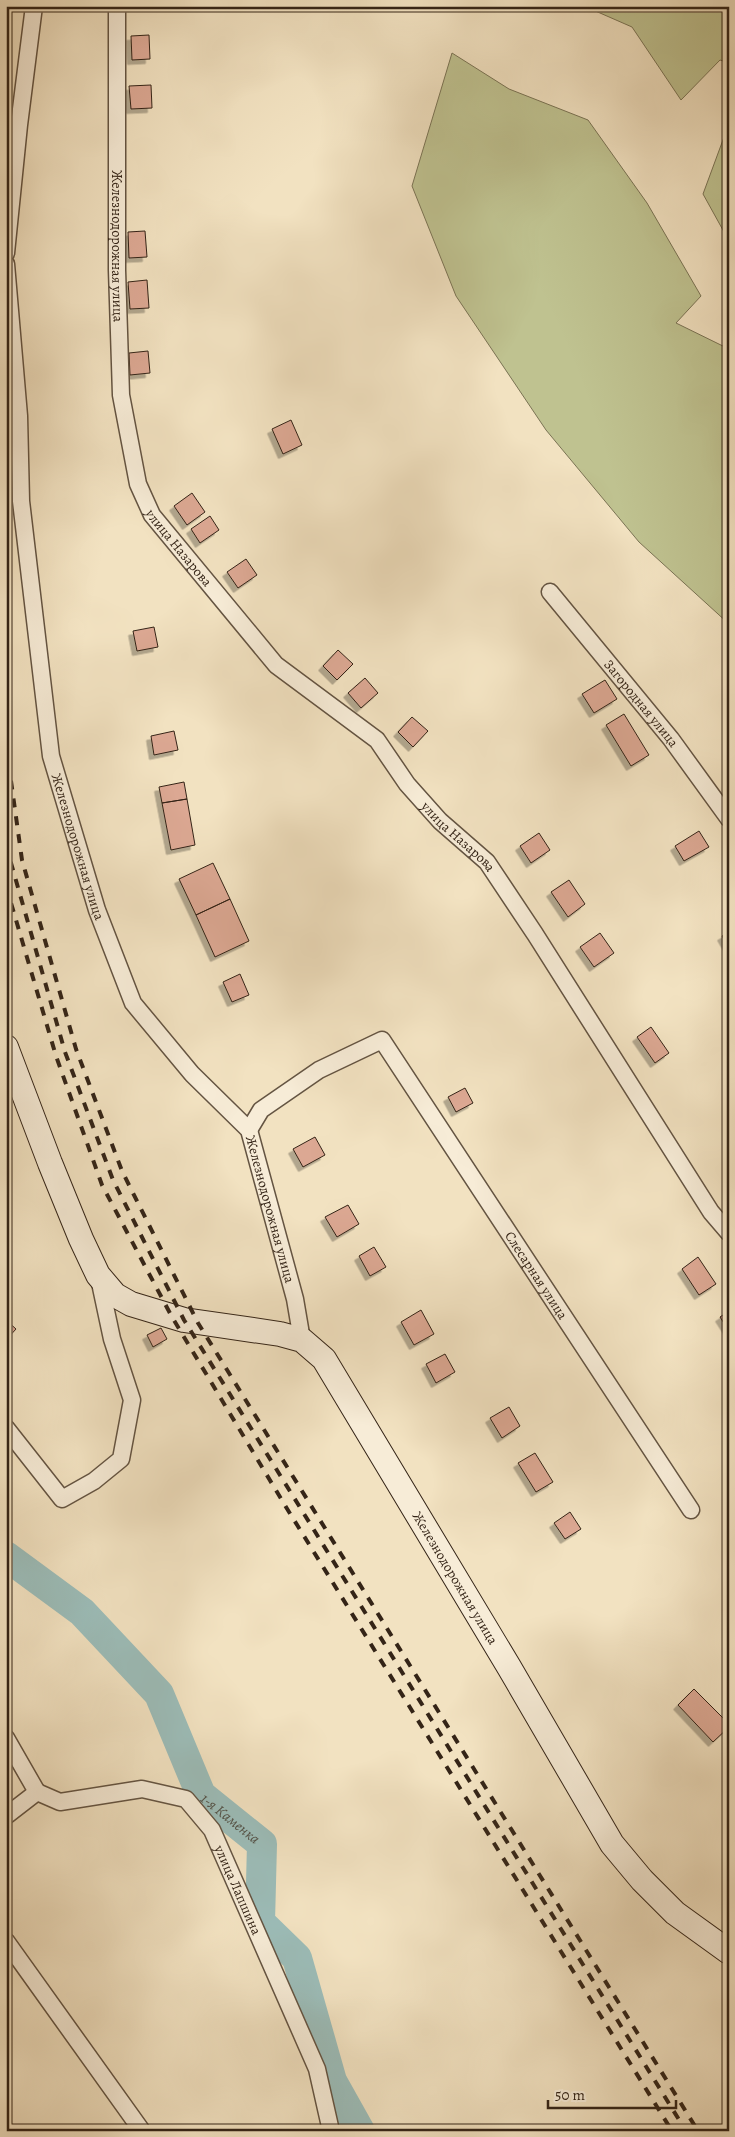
<svg xmlns="http://www.w3.org/2000/svg" width="735" height="2137" font-family="Alegreya,serif">
<defs>
<filter id="shadow"><feDropShadow dx="-4.5" dy="4.5" stdDeviation="0" flood-color="#0004"/></filter>
</defs>
<rect width="100%" height="100%" fill="#f2e2c1"/>
<filter id="stains"><feTurbulence type="fractalNoise" baseFrequency=".004" numOctaves="4"/><feColorMatrix values="0 0 0 0 .2 0 0 0 0 .09 0 0 0 0 .02 0 0 0 .5 -.17"/></filter>
<radialGradient id="worn" r=".72"><stop offset=".6" stop-color="#630" stop-opacity="0"/><stop offset="1" stop-color="#630" stop-opacity=".3"/></radialGradient>
<path fill="#bfc290" stroke="#7a7354" d="M584 6H729V63L720 60 681 100 632 27Z
M452 53 509 89 588 120 647 203 701 296 676 323 729 349V624L639 542 546 430 456 296 412 186Z
M727 129 729 130V241L703 194Z"/>
<g fill="none" stroke-linecap="round" stroke-linejoin="round">
<path stroke="#9cbdb9" stroke-width="30" id="s1" d="M6 1556 82 1612 159 1694 201 1795 262 1844 260 1922 297 1958 332 2081 360 2131"/>
</g>
<path fill="#dca893" stroke="#342417" filter="url(#shadow)" d="M149 35 150 59 132 60 131 36Z
M151 85 152 108 131 109 129 86Z
M145 231 147 257 129 258 128 232Z
M147 280 149 308 130 309 128 282Z
M148 351 150 373 130 375 129 353Z
M291 420 302 445 283 454 272 429Z
M192 493 205 512 187 525 174 506Z
M210 516 219 530 200 543 191 529Z
M246 559 257 575 238 588 227 572Z
M154 627 158 647 137 651 133 631Z
M338 650 353 664 337 680 323 666Z
M365 678 378 693 361 708 348 693Z
M605 680 617 699 594 713 582 694Z
M624 714 649 755 631 766 606 725Z
M412 717 428 731 413 747 398 732Z
M174 731 178 750 154 755 151 736Z
M184 782 187 799 162 803 159 787Z
M187 799 195 845 171 850 162 803Z
M699 831 709 847 684 861 675 846Z
M539 833 550 850 531 863 520 846Z
M213 863 230 899 196 915 179 879Z
M569 880 585 904 568 917 551 892Z
M230 899 249 941 215 957 196 915Z
M729 932V948L722 936Z
M600 933 614 953 594 967 580 947Z
M240 974 249 995 232 1002 223 982Z
M651 1027 669 1053 655 1063 637 1037Z
M465 1088 473 1103 456 1112 448 1097Z
M315 1137 325 1155 303 1167 293 1149Z
M348 1205 359 1224 337 1237 325 1217Z
M374 1247 386 1267 370 1276 359 1256Z
M698 1257 716 1284 699 1295 682 1269Z
M421 1310 434 1334 414 1345 401 1322Z
M729 1311V1331L720 1317Z
M6 1320 16 1329 6 1340Z
M161 1328 167 1339 153 1347 147 1335Z
M445 1354 455 1372 436 1383 426 1364Z
M509 1407 520 1426 502 1438 490 1418Z
M535 1453 553 1482 536 1492 518 1463Z
M570 1512 581 1529 565 1539 554 1523Z
M694 1689 729 1724V1727L713 1742 678 1705Z"/>
<g fill="none" stroke-linecap="round" stroke-linejoin="round">
<g stroke="#645442" stroke-width="19">
<g id="street">
<path id="s2" d="M117 6V270L121 395 138 484 152 515 276 665 377 740 407 784 440 821 487 862 535 934 711 1212 729 1233"/>
<path d="M6 253 19 125 34 6"/>
<path id="s3" d="M6 264 19 416 21 501 51 756 97 910 133 1003 192 1074 249 1130 295 1299 302 1340"/>
<path id="s4" d="M550 592 671 739 729 819"/>
<path id="s5" d="M249 1130 261 1110 319 1070 382 1040 691 1510"/>
<path d="M6 1428 62 1499 94 1481 121 1459 132 1400 112 1339 99 1278"/>
<path d="M6 1738 37 1792 6 1816"/>
<path id="s6" d="M37 1792 60 1802 142 1789 186 1799 212 1830 317 2069 331 2131"/>
<path d="M6 1941 142 2131"/>
</g>
</g>
<g stroke="#342417" stroke-width="26">
<g id="secondary">
<path id="s7" d="M6 1047 50 1163 81 1239 98 1275 115 1295 131 1304 184 1320 280 1334 302 1340 324 1359 509 1667 612 1844 642 1880 675 1913 729 1952"/>
</g>
</g>
<use href="#street" stroke="#f7ecd7" stroke-width="16"/>
<use href="#secondary" stroke="#f7ecd7" stroke-width="24"/>
<path stroke="#342417" stroke-width="4" stroke-dasharray="9 9" stroke-linecap="butt" d="M6 745 22 860 76 1049 122 1171 198 1323 698 2131
M6 826 11 863 65 1052 113 1180 184 1320 686 2131
M6 886 56 1056 102 1185 172 1317 286 1507 672 2131"/>
</g>
<g text-anchor="middle" dominant-baseline="central" stroke-width="4" stroke-linejoin="round" paint-order="stroke">
<g font-size="14" fill="#342417" stroke="#f7ecd7">
<text stroke="none"><textPath href="#s2" startOffset="240">Железнодорожная улица</textPath></text>
<text stroke="none"><textPath href="#s2" startOffset="556">улица Назарова</textPath></text>
<text stroke="none"><textPath href="#s4" startOffset="144">Загородная улица</textPath></text>
<text stroke="none"><textPath href="#s2" startOffset="961">улица Назарова</textPath></text>
<text stroke="none"><textPath href="#s3" startOffset="589">Железнодорожная улица</textPath></text>
<text stroke="none"><textPath href="#s3" startOffset="1009">Железнодорожная улица</textPath></text>
<text stroke="none"><textPath href="#s5" startOffset="445">Слесарная улица</textPath></text>
<text stroke="none"><textPath href="#s7" startOffset="750">Железнодорожная улица</textPath></text>
<text stroke="none"><textPath href="#s6" startOffset="259">улица Лапшина</textPath></text>
</g>
<g font-size="15" font-style="italic" fill="#535248" stroke="#f7ecd7">
<text stroke="none"><textPath href="#s1" startOffset="354">1-я Каменка</textPath></text>
</g>
</g>
<rect width="735" height="2137" fill="none" stroke="#f2e2c1" stroke-width="25"/>
<rect x="8" y="8" width="720" height="2122" fill="none" stroke="#342417" stroke-width="2.5"/>
<rect x="12" y="12" width="710" height="2112" fill="none" stroke="#342417"/>
<path d="M548 2100v8h128v-8" fill="none" stroke="#342417" stroke-width="2.5"/>
<text x="555" y="2100" font-size="15" fill="#342417" stroke="#f7ecd7" stroke-width="4" paint-order="stroke">50 m</text>
<rect width="100%" height="100%" filter="url(#stains)"/>
<rect width="100%" height="100%" fill="url(#worn)"/>
</svg>
